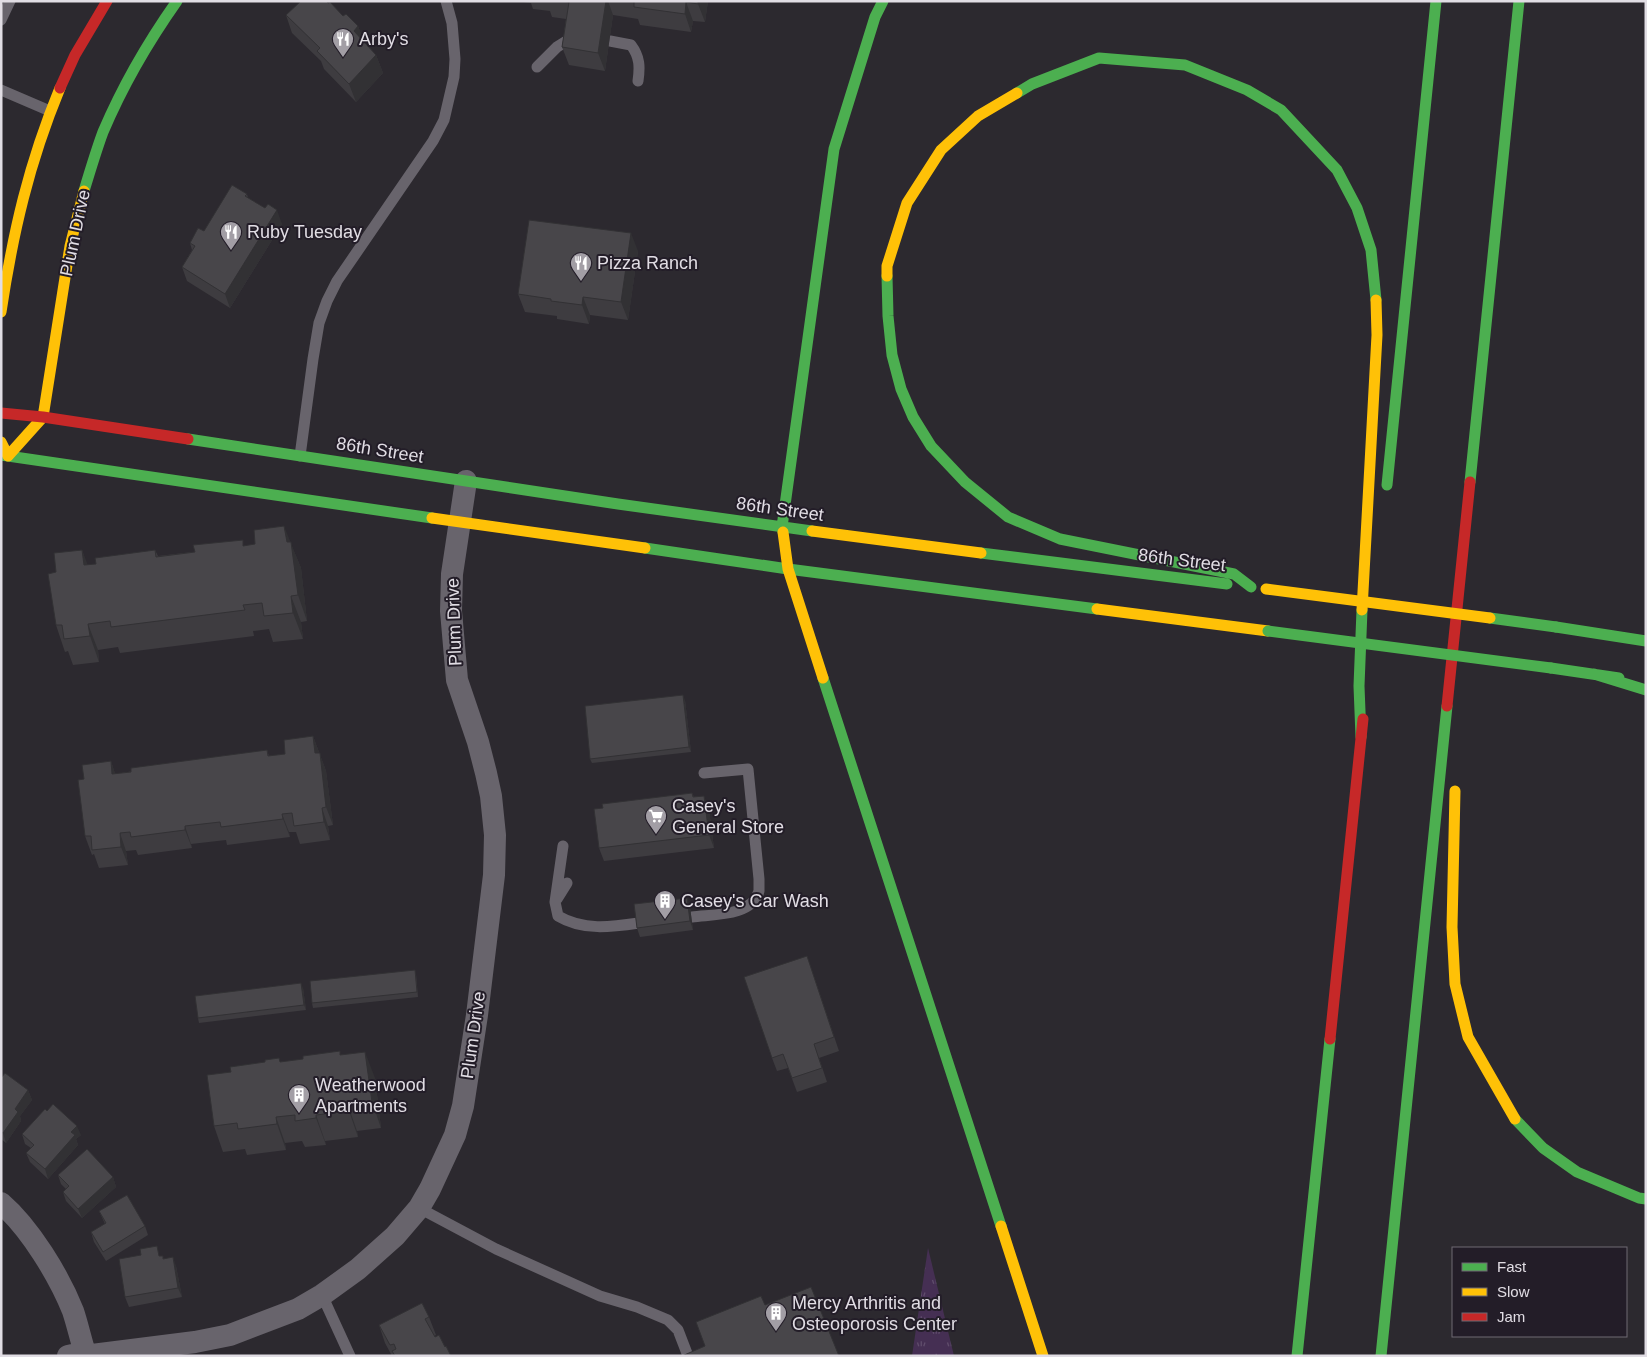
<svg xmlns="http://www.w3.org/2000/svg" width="1647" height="1357" font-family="Arial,sans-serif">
<defs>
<pattern id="park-tufts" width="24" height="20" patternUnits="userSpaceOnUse" patternTransform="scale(1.25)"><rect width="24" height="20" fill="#452f53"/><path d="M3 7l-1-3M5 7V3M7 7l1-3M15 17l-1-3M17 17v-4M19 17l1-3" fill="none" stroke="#604d6c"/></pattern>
</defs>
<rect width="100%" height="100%" fill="#2c292f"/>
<path fill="url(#park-tufts)" d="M928 1248 954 1356H912Z"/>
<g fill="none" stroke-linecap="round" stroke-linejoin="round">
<path stroke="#68646c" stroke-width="11" d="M1 20 10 1
M610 41 631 45C640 57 640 67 638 81
M537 67 557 47 573 37
M1 90 50 111
M300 456 313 359 319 323 327 301 337 281 433 141 444 120 454 77 455 59 452 23 446 1
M563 846 555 902 558 916C583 931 611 927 639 923
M557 899 567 883
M692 917C712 914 752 917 759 891 759 887 759 882 759 879L748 769 704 773
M419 1208 496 1249 600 1296 637 1307 668 1320 678 1330 688 1356
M322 1295 350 1356"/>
<path stroke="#68646c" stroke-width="22" d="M1 1203C30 1228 59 1276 73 1311 78 1326 81 1341 86 1356
M68 1356 77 1354 92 1355 195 1342 230 1335 298 1309 322 1295 358 1269 395 1236 419 1208 430 1189 455 1135 463 1106 477 1015 494 875 495 835 491 796 486 773 478 742 457 680 451 611 452 574 466 481"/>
<path stroke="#4caf50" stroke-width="11" d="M1017 93 1032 84 1099 58 1185 65 1247 90 1281 110 1337 170 1357 208 1371 250 1376 300
M84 191C90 171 96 151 103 132 123 85 148 42 177 1
M887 276 888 316 892 355 901 389 913 417 931 446 965 482 1008 517 1060 539 1234 574 1251 587
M188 439 618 504 812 531
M1 455 432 518
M1470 482 1519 1
M1387 485 1436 1
M783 532 782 527 834 149 875 17 883 1
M645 548 788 569 1097 609
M981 553 1227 584
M1556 627 1646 641
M1551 668 1619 678
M1594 674 1646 690
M823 678 1001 1226
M1361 737 1359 686 1362 610
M1515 1119 1543 1148 1577 1172 1639 1198 1646 1199
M1297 1356 1330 1039
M1381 1356 1447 706"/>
<path stroke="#ffc107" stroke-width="11" d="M887 276V266L907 203 941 150 978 116 1017 93
M1 312C13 232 29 163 60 88
M1 442 8 456 43 417 70 246 84 191
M432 518 645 548
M812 531 981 553
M783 532 788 569 823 678
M1097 609 1268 631
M1362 610 1377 335 1376 300
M1455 791 1452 927 1455 984 1468 1037 1515 1119
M1001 1226 1043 1356"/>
<path stroke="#c62828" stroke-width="11" d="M60 88 75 55 107 1
M1 413 43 417 188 439
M1447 706 1470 482
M1330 1039 1363 719"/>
<path stroke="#4caf50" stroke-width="11" d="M1490 618 1556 627
M1268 631 1551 668"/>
<path stroke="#ffc107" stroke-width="11" d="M1266 589 1490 618"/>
</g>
<path fill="#3e3c40" d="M516 1H708L705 22 693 21 691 32 640 25 638 19 613 15 605 71 569 65 562 47 566 19 552 17 550 11 533 9 531 3Z
M286 15 343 16 358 26 363 40 376 55 383 73 356 102 324 69 321 61 292 33Z
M247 194 248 198 282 224 230 308 187 281 182 267 192 250 190 243Z
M638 251 628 320 590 315 589 324 557 319V316L525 312 518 294Z
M290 542 301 568 307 621 301 622 303 639 273 642 269 629 253 631 254 636 120 653 118 647 98 650 99 662 73 665 68 651 65 652 56 625 82 550 87 565 96 564 155 550 158 556 245 546Z
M685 700 691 752 592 763 590 759Z
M313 736 326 771 333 825 328 826 330 840 300 844 296 832H289L290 837 227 845 226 840 191 844 192 848 138 855 136 850 126 851 128 865 99 868 94 854 92 855 85 836 84 779 111 761 115 774 267 750 269 756 285 754Z
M692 793 694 797 709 810 714 848 604 861 599 848 603 808Z
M690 907 693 930 640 937 637 928Z
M807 956 839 1051 819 1058 827 1082 797 1092 788 1068 777 1071 772 1058Z
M416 974 418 997 313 1008 312 1003Z
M303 988 306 1010 199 1023 198 1018Z
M341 1055 375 1078 381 1128 357 1131 358 1137 325 1141 326 1145 305 1147 302 1141 285 1143 286 1150 247 1155 245 1149 223 1152 214 1126 231 1072 279 1058 280 1062Z
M1 1078 28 1090 32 1100 20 1116 21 1121 6 1143 1 1139Z
M22 1134 81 1135 76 1139 78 1145 48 1179 30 1162 26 1153 31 1148 25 1144Z
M58 1175 113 1177 116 1187 82 1218 66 1201 63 1192 66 1189 61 1184Z
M99 1211 145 1226 148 1235 106 1261 94 1242 91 1232 105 1224Z
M160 1256 176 1266 182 1297 129 1307 125 1297Z
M429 1317 436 1335 434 1336 445 1347 451 1356H392L385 1343 379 1325Z"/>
<path fill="#323134" d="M606 1H608L613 15 605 71 598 53Z
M698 1H708L705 22 698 4Z
M686 2 693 21 691 32 685 14Z
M358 26 365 44 354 31Z
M376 55 383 73 356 102 349 84Z
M277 210 282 224 230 308 225 294Z
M631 233 638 251 628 320 621 302Z
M583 297 590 315 589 324 582 305Z
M284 526 301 568 307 621 298 595 287 542Z
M82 550 92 576 84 565Z
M291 596 301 622 303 639 293 613Z
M88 624 98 650 99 662 90 636Z
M683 695 685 700 691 752 689 747Z
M313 736 326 771 333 825 326 807 315 753Z
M111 761 117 779 112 774Z
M704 796 709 810 714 848 709 835Z
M322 808 328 826 330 840 324 822Z
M282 814 289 832 290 837 283 819Z
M185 826 191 844 192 848 185 830Z
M120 833 126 851 128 865 121 847Z
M687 898 690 907 693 930 690 921Z
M301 983 303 988 306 1010 304 1005Z
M365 1052 375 1078 381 1128 372 1102Z
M28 1090 32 1100 20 1116 21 1121 6 1143 3 1133 15 1109Z
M348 1105 357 1131 358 1137 349 1111Z
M316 1115 325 1141 326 1145 316 1118Z
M276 1117 285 1143 286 1150 277 1124Z
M77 1126 81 1135 76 1139 78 1145 48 1179 45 1169 71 1132Z
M113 1177 116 1187 82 1218 78 1209Z
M173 1257 176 1266 182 1297 178 1288Z"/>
<path fill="#48464a" stroke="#323134" d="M301 1H326L328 3 330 2 343 16 346 14 358 26 354 31 376 55 349 84 317 51 320 48 286 15Z
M562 1H606L598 53 562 47 569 2Z
M634 1H698V4L686 2 685 14 634 7Z
M232 185 247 194 245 196 265 208 268 204 277 210 225 294 182 267 195 246 190 243 198 228 204 231Z
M529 220 631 233 621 302 583 297 582 305 551 301V299L518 294Z
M284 526 287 542H291L298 595 291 596 293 613 264 616 262 603 243 605 245 610 111 627 110 621 88 624 90 636 64 639 62 625H56L48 574 56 572 54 553 82 550 84 565 96 564 95 558 155 550 156 557 195 552 193 545 243 540V546L255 544 254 530Z
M683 695 689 747 590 759 585 706Z
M313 736 315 753H320L326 807 322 808 324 822 294 826 292 813 282 814 283 819 221 827 220 822 185 826V830L131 837 130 832 120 833 121 847 92 850 91 836H85L78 780 84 779 82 765 111 761 112 774 131 772V768L267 750 268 756 285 754 284 740Z
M692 793 693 797 704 796 709 835 599 848 594 809 603 808 602 804Z
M687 898 690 921 637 928 634 904Z
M807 956 834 1037 814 1044 822 1068 792 1078 783 1054 772 1058 744 977Z
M415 970 417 992 312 1003 310 981Z
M301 983 304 1005 198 1018 195 996Z
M340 1051V1055L365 1052 372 1102 348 1105 349 1111 316 1115V1118L295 1121V1115L276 1117 277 1124 238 1129 237 1123 214 1126 207 1075 231 1072 230 1067 265 1062V1060L279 1058 280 1062 303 1059V1056Z
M5 1073 28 1090 15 1109 18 1112 3 1133 1 1132V1078Z
M53 1104 77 1126 71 1132 75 1135 45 1169 26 1153 34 1145 22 1134 45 1109 47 1111Z
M87 1149 113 1177 78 1209 63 1192 69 1186 58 1175Z
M127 1195 145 1226 103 1252 91 1232 106 1223 99 1211Z
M157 1246 159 1256H163V1259L173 1257 178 1288 125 1297 119 1259 141 1255 140 1249Z
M811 1287 839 1356H682L705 1346 696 1322 761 1296 765 1305Z
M422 1303 429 1317 425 1319 435 1337 439 1335 445 1347 446 1346 451 1356H395L392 1351 396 1349 394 1344 390 1345 379 1325Z"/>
<defs>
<g id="restaurant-pin" transform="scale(1.125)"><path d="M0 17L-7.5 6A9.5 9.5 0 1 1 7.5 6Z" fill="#a29ea5" stroke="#231d28"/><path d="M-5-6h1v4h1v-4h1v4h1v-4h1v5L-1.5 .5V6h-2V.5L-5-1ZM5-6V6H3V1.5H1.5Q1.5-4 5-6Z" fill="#fff"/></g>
<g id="supermarket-pin" transform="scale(1.125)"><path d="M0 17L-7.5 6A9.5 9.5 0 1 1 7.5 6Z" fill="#a29ea5" stroke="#231d28"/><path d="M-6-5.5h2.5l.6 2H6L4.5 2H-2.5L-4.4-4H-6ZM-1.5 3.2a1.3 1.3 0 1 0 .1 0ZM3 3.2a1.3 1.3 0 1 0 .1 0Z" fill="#fff"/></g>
<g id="building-pin" transform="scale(1.125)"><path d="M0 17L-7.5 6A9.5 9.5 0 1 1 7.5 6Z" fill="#a29ea5" stroke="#231d28"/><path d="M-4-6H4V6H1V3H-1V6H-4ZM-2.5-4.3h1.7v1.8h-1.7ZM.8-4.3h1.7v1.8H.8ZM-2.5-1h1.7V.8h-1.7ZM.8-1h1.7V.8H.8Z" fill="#fff"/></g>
</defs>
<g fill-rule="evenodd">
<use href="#restaurant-pin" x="343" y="39"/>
<use href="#restaurant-pin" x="231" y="232"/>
<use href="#restaurant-pin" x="581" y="263"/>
<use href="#supermarket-pin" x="656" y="816"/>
<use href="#building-pin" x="665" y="901"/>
<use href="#building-pin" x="299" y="1095"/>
<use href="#building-pin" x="776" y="1313"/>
</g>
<g text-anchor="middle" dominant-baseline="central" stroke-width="4" stroke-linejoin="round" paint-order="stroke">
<g font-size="18" fill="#e1dde4" stroke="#231d28" text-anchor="start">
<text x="359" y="39">Arby's</text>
<text x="247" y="232">Ruby Tuesday</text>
<text x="597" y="263">Pizza Ranch</text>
<text x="672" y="806">Casey's<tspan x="672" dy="21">General Store</tspan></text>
<text x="681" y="901">Casey's Car Wash</text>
<text x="315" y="1085">Weatherwood<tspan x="315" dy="21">Apartments</tspan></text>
<text x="792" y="1303">Mercy Arthritis and<tspan x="792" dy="21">Osteoporosis Center</tspan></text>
</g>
<g font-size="18" fill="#e1dde4" stroke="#231d28">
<text transform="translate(75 233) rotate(-78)">Plum Drive</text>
<text transform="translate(380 450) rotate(9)">86th Street</text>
<text transform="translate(780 509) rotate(8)">86th Street</text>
<text transform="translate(1182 560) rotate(7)">86th Street</text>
<text transform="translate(454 622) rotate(-92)">Plum Drive</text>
<text transform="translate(473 1035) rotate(-82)">Plum Drive</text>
</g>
</g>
<rect width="1647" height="1357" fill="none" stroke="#e1dde4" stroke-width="5"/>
<rect x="1452" y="1247" width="175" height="90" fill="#231d28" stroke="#6f6a73"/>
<rect x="1462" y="1263" width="25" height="8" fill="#4caf50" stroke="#6f6a73"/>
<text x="1497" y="1272" font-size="15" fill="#e1dde4">Fast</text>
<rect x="1462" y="1288" width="25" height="8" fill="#ffc107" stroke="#6f6a73"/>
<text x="1497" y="1297" font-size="15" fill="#e1dde4">Slow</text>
<rect x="1462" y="1313" width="25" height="8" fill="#c62828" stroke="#6f6a73"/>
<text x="1497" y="1322" font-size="15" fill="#e1dde4">Jam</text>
</svg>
